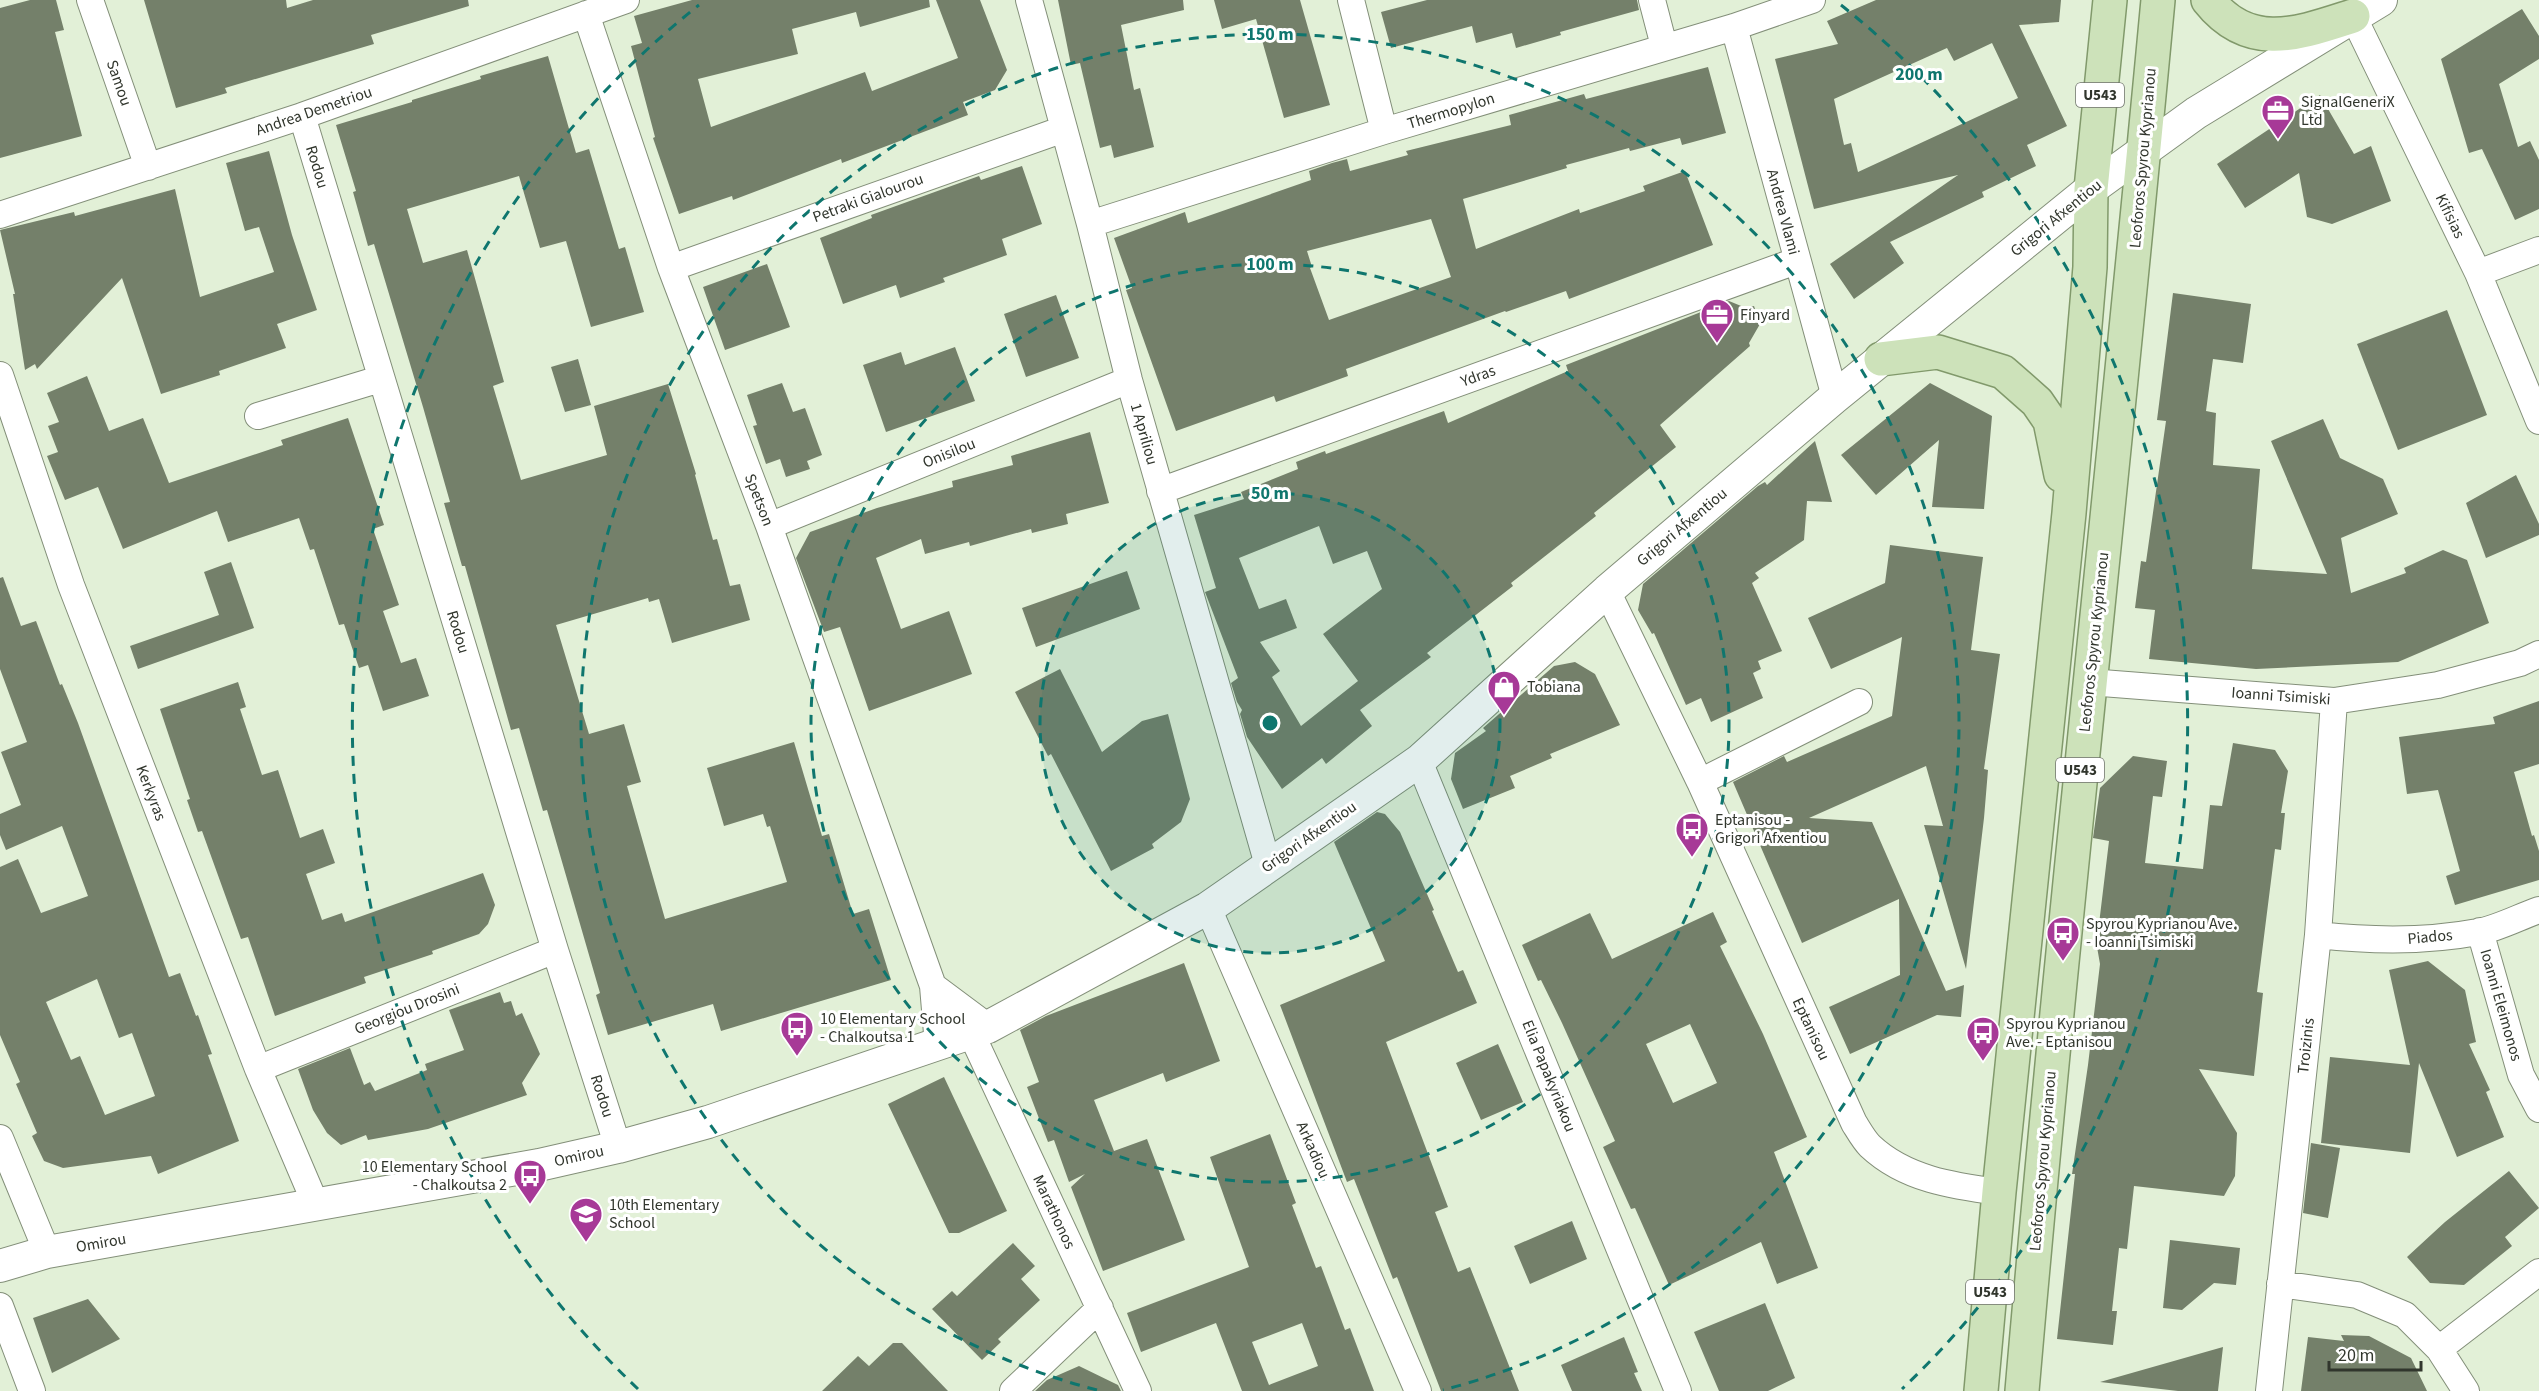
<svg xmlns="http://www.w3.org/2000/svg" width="2539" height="1391" font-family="'Source Sans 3',sans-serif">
<rect width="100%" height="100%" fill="#e2f0d7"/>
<path fill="#74806a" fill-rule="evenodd" d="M30 0H56L64 30 55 32 82 136 0 158V8Z
M144 0H286L287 8 313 0H468L469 6 371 35 374 44 225 88 227 93 176 108Z
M692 0H929L930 7 860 27 856 12 792 29 798 54 698 79 711 127 865 72 872 91 958 58 936 0H980L1007 70 995 90 963 102 968 115 842 163 841 159 733 200 732 196 679 214 653 138 655 137 631 46 642 43 634 16Z
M1058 0H1183L1184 10 1121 25 1134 90 1140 88 1154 147 1114 158 1111 145 1100 148 1080 63 1071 65Z
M1214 0H1300L1330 105 1284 118 1256 19 1222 29Z
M1427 0H1637L1639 10 1560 32 1561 35 1516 48 1512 33 1476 43 1472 26 1391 48 1381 12Z
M1876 0H2061L2059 22 2019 25 2067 126 2027 145 2036 166 1982 192 1984 197 1890 242 1904 263 1854 299 1830 264 1958 175 1814 209 1775 59 1838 44 1827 21ZM1992 43 2018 98 1858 172 1851 143 1844 145 1834 99 1947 48 1954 61Z
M2522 9 2539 36V59L2499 84 2518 147 2530 141 2539 160V209L2515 220 2482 149 2469 153 2441 59Z
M548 56 576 153 589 149 619 249 625 247 644 312 591 327 566 241 540 248 519 176 407 209 423 263 467 250 504 382 493 386 521 480 607 455 594 406 668 384 696 474 695 475 713 540 717 539 730 586 740 584 750 620 672 643 659 599 649 602 648 598 556 625 589 734 624 724 641 782 627 786 665 919 787 882 770 826 767 827 763 814 724 826 707 768 794 742 822 836 829 834 853 914 869 909 891 980 721 1031 713 1004 608 1035 596 995 600 993 547 810 543 811 519 728 511 730 465 566H462L444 503 450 502 423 407 374 244 368 246 353 192 356 191 336 125 412 102V100L481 79 480 76Z
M1708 67 1726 133 1682 145 1680 138 1630 151 1629 148 1566 165 1567 168 1463 199 1476 249 1579 209 1580 213 1645 191 1643 186 1685 171 1713 245 1569 299 1566 291 1506 312 1505 311 1346 369 1348 376 1276 402 1274 396 1176 431 1126 290 1132 288 1114 238 1185 212 1188 223 1311 180 1309 171 1332 163 1347 159 1350 171 1408 155 1406 151 1511 125 1509 115 1584 94 1586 99ZM1431 219 1451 277 1329 320 1310 268 1312 267 1307 251Z
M2320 95 2354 154 2371 146 2391 201 2332 224 2307 217 2299 173 2245 208 2217 164Z
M269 151 292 235 317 310 277 324 286 348 219 371 220 375 161 394 122 278 37 369 35 364 25 370 13 294H15L0 230 74 212 75 216 175 189 200 297 274 272 259 227 245 231 226 163Z
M1022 166 1042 224 1002 239 1007 255 943 278 945 282 900 298 896 285 843 304 820 238 872 218 871 215 979 176 981 180Z
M767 264 790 327 725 350 703 287Z
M2173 293 2251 304 2243 363 2213 359 2206 411 2216 413 2213 465 2260 469 2252 569 2327 574 2271 441 2323 419 2340 458 2383 479 2398 514 2341 538 2351 593 2406 573 2404 568 2443 550 2467 560 2489 623 2398 662 2256 669 2149 659 2155 610 2135 608 2141 561 2146 562 2166 421 2157 420Z
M1056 295 1079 358 1026 377 1004 314Z
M1729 301 1746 308 1754 306 1760 324 1749 343 1750 346 1660 425 1676 447 1594 513 1596 516 1511 583 1513 586 1427 653 1431 657 1360 710 1372 726 1326 764 1322 758 1282 789 1247 737 1240 714 1242 710 1237 702 1231 683 1238 678 1205 592 1216 588 1194 515 1244 499 1241 492 1298 469 1296 462 1325 451 1326 454 1444 411 1448 423 1568 371 1566 365ZM1319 526 1333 564 1367 551 1382 589 1323 634 1358 681 1301 726 1272 677 1280 671 1260 642 1297 628 1286 599 1259 609 1239 558Z
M2447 310 2487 415 2398 450 2357 344Z
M955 347 975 401 886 432 863 365 901 352 905 365Z
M578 359 591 405 565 412 551 367Z
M87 376 109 431 143 418 169 483 283 445 281 440 348 418 384 525 373 529 399 605 383 611 401 663 416 658 429 696 383 711 368 665 359 668 344 624 339 625 314 549 310 550 299 518 228 542 217 511 123 549 98 487 65 500 47 456 58 452 48 426 59 422 47 393Z
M782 383 793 412 805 408 822 455 807 461 810 469 786 477 780 459 766 464 753 426 757 425 747 395Z
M1930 383 1992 416 1984 509 1932 507 1939 440 1876 495 1841 455Z
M1090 432 1109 503 1066 514 1068 524 1032 533 1031 529 970 546 969 542 925 554 921 539 876 558 901 629 949 611 972 674 869 711 840 627 824 632 796 558 810 532 877 508 953 487 952 481 1013 465 1011 456Z
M1815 441 1832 502 1807 501 1804 540 1755 573 1759 578 1752 583 1782 651 1758 661 1761 669 1753 673 1763 698 1711 722 1701 698 1686 705 1654 633 1652 634 1638 610 1643 584 1758 486 1765 482 1767 485Z
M2516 475 2539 524V535L2486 558 2466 503Z
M1890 545 1983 557 1971 650 2000 654 1984 769 1988 770 1984 818 1966 969 1924 825 1943 826 1926 766 1809 818 1872 822 1946 991 1964 985 1961 1017 1937 1015 1850 1054 1829 1007 1900 975 1899 899 1802 943 1733 782 1784 756 1787 762 1892 716 1902 637 1831 669 1808 618 1885 583Z
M231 562 254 628 138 669 130 646 219 615 204 572Z
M1127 571 1140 609 1036 647 1022 608Z
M3 577 21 626 36 621 60 685 62 684 78 723 169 977 180 973 196 1016 198 1015 212 1054 208 1055 239 1141 158 1174 151 1156 63 1168 44 1161 32 1136 37 1133 16 1084 20 1082 0 1035V867L18 859 41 913 88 896 62 826 6 850 0 835V814L21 805 1 752 27 742 0 669V578ZM97 979 119 1038 132 1033 155 1096 105 1115 80 1056 71 1060 46 1002Z
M1575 662 1595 674 1620 725 1550 754 1552 758 1510 776 1515 788 1463 809 1451 779 1455 753 1486 731 1483 728 1554 666Z
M1060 669 1102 752 1142 721 1168 714 1190 799 1181 822 1152 844 1154 848 1111 871 1051 754 1048 756 1015 692Z
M238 682 246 707 240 709 262 775 278 770 300 838 323 829 335 863 306 874 322 920 342 913 345 922 483 873 495 905 488 924 479 934 432 951 433 954 364 977 366 983 275 1016 248 937 241 939 202 831 198 832 187 800 190 799 160 709Z
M2539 701V764L2514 772 2532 836 2534 835 2539 851V880L2455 905 2446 876 2460 871 2438 790 2407 794 2399 737 2495 724 2493 717Z
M2233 743 2275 750 2288 771 2281 813H2285L2281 850 2275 849 2257 992 2263 993 2254 1076 2199 1069 2237 1133 2235 1176 2224 1196 2134 1186 2127 1249 2119 1248 2112 1311H2117L2113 1345 2057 1339 2075 1174H2072L2088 1065 2100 964 2093 924H2099L2109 841 2093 838 2100 788 2133 756 2167 761 2162 797 2153 796 2145 863 2203 869 2210 805 2222 806Z
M1377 812 1385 814 1400 832 1434 910 1432 911 1458 972 1463 970 1477 1003 1386 1042 1448 1207 1435 1212 1458 1272 1470 1267 1519 1391H1441L1397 1277 1393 1279 1354 1179 1347 1182 1280 1005 1385 961 1334 842Z
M1713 912 1727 942 1720 946 1763 1034 1807 1137 1774 1152 1818 1268 1777 1284 1761 1242 1669 1285 1635 1208 1631 1209 1603 1147 1615 1141 1562 1023 1541 980 1538 981 1522 945 1590 913 1612 959ZM1690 1024 1717 1083 1673 1103 1646 1044Z
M2428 961 2465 990 2476 1042 2469 1044 2490 1090 2486 1092 2504 1137 2457 1157 2419 1063 2410 1153 2321 1143 2330 1057 2410 1065 2389 970Z
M1184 963 1220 1061 1166 1082 1163 1073 1094 1100 1114 1151 1147 1139 1185 1240 1103 1271 1071 1187 1085 1174 1069 1182 1054 1140 1048 1142 1027 1087 1039 1082 1020 1030 1046 1016Z
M500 992 504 1003 511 1001 516 1016 522 1013 540 1054 522 1083 527 1095 428 1129 368 1140 366 1135 341 1145 327 1133 313 1110 298 1069 350 1048 364 1085 370 1082 375 1091 427 1070 425 1064 464 1050 449 1010Z
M1498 1044 1523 1102 1481 1120 1456 1063Z
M944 1077 1007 1211 959 1233H949L888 1104Z
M1270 1134 1296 1203 1292 1205 1316 1268 1321 1266 1345 1330 1350 1328 1374 1391H1242L1216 1323 1141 1352 1127 1313 1249 1267 1210 1157ZM1302 1323 1318 1366 1269 1385 1252 1342Z
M2311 1143 2340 1148 2328 1218 2303 1213Z
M2509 1171 2539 1208 2505 1237 2512 1246 2464 1285 2430 1283 2407 1257 2445 1222Z
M1572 1221 1587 1259 1530 1284 1514 1246Z
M2170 1240 2240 1248 2236 1285 2214 1283 2182 1310 2163 1308Z
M1013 1243 1035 1266 1021 1279 1040 1300 998 1339 1001 1342 982 1360 932 1309 952 1291 957 1296Z
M88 1299 120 1339 52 1373 33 1318Z
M1765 1303 1795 1378 1768 1391H1719L1694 1332Z
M2341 1335 2369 1336 2411 1358 2427 1391H2301L2308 1337 2344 1341Z
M1624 1337 1638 1372 1634 1373 1642 1391H1572L1561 1365Z
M893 1343H902L948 1391H822L858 1356 869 1366Z
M2223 1347 2218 1391H2178L2100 1382Z
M1079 1366 1118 1385 1121 1391H1035L1047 1380Z"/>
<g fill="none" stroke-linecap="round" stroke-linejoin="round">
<g stroke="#838f79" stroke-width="28">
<path id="minor" d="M90 0 148 167
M1029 0 1090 224 1129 380 1268 865
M1351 0 1384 131
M1652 0 1664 46
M586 14 671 268 769 526 933 986 938 1045
M2353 16 2478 273 2539 421
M1734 27 1835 397
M302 116 555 950 618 1147
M0 215 302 116 626 0
M1090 224 1384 131 1734 27 1812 0
M671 268 1064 129
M2478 273 2539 250
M0 375 71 585 258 1069 316 1205
M258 416 380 379
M1160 491 1796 261
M769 526 1129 380
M1607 591 1700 782 1854 1123C1859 1131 1864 1140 1870 1146 1905 1179 1953 1186 1999 1192
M2089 682 2334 701 2438 685 2520 663 2539 654
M1419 761 1678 1391
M1700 782 1859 702
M1208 908 1418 1391
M2480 931 2521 1075 2539 1109
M2318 935C2372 941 2425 942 2478 932 2499 928 2519 917 2539 910
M933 986 988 1027
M971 1033 1138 1391
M258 1069 555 950
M0 1138 47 1252
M2280 1284 2357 1295 2405 1315 2439 1349 2466 1391
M0 1306 32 1391
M2439 1349 2539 1272
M1013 1391 1100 1308
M2269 1391 2318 935 2334 701"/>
</g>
<g stroke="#838f79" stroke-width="34">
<path id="tertiary" d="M0 1266 47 1252 539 1165 618 1147 708 1122 988 1027 1208 908 1419 761 1607 591 1835 397 2091 189 2196 113 2381 0"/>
</g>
<g stroke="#81996b" stroke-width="36">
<path id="primary" d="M2208 0C2250 53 2300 33 2353 16
M1881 359 1938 352 2003 372 2037 402 2050 421 2061 475
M1981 1391 1999 1192 2069 513 2090 267 2091 189 2110 0
M2022 1391C2062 927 2115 464 2158 0"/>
</g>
<use href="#minor" stroke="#fff" stroke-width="26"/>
<use href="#tertiary" stroke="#fff" stroke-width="32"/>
<use href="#primary" stroke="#cde2ba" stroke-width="33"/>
</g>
<circle cx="1270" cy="723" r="230" fill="#0f766e" fill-opacity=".12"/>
<g fill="none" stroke="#0f766e" stroke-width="3" stroke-dasharray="10 8">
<circle cx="1270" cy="723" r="230"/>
<circle cx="1270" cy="723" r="459"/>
<path d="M1097 1390A689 689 0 1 1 1443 1390"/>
<path d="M638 1389A918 918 0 0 1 699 5M1841 5A918 918 0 0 1 1902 1389"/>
</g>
<defs>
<g id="office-pin" transform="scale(1.725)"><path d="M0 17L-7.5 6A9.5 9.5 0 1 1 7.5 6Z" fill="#a73997" stroke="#fff"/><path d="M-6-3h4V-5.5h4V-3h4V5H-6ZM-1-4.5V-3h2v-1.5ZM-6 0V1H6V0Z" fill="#fff"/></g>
<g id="shop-pin" transform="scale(1.725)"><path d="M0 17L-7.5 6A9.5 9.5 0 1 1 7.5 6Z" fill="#a73997" stroke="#fff"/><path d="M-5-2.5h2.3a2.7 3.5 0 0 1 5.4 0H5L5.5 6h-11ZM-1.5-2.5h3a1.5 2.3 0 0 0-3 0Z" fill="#fff"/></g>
<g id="bus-pin" transform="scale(1.725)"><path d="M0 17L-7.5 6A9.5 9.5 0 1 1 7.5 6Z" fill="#a73997" stroke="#fff"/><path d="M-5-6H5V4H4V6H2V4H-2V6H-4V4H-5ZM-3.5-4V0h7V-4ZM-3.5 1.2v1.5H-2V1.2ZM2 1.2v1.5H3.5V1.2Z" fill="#fff"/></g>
<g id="school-pin" transform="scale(1.725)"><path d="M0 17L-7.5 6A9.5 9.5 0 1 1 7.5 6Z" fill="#a73997" stroke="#fff"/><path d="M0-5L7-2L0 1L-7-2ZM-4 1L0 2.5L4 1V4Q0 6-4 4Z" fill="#fff"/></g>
</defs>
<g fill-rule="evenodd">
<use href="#office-pin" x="2278" y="111"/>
<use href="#office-pin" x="1717" y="315"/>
<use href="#shop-pin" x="1504" y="687"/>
<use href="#bus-pin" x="1692" y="829"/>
<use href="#bus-pin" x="2063" y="933"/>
<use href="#bus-pin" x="797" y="1028"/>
<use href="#bus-pin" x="1983" y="1033"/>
<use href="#bus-pin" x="530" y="1176"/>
<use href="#school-pin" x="586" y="1214"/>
</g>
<g text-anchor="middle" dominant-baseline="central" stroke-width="6" stroke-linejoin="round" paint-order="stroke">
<g fill="#fff" stroke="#6f726c" stroke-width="1.5">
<rect x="2076" y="83" width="48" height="24" rx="4.5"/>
<rect x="2056" y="758" width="48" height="24" rx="4.5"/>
<rect x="1966" y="1280" width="48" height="24" rx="4.5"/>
</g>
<g font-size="15" font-weight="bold" fill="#31362d">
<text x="2100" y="95">U543</text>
<text x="2080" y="770">U543</text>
<text x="1990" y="1292">U543</text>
</g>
<g font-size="16" fill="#31362d" stroke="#fff">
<text transform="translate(119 83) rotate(71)">Samou</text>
<text transform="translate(314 111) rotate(-19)">Andrea Demetriou</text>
<text transform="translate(1451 111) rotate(-17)">Thermopylon</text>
<text transform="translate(2143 158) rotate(-85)">Leoforos Spyrou Kyprianou</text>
<text transform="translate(317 167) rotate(73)">Rodou</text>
<text transform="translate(868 198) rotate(-20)">Petraki Gialourou</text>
<text transform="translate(1783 212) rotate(75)">Andrea Vlami</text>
<text transform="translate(2450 216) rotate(64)">Kifisias</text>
<text transform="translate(2056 218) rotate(-39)">Grigori Afxentiou</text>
<text transform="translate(1478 376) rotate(-20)">Ydras</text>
<text transform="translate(1144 434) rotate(74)">1 Apriliou</text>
<text transform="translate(949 453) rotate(-22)">Onisilou</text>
<text transform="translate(759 500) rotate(69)">Spetson</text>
<text transform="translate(1682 527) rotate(-40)">Grigori Afxentiou</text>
<text transform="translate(458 632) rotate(73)">Rodou</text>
<text transform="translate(2094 642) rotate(-84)">Leoforos Spyrou Kyprianou</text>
<text transform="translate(2281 696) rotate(4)">Ioanni Tsimiski</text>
<text transform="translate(151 793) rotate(69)">Kerkyras</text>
<text transform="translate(1309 837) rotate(-35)">Grigori Afxentiou</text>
<text transform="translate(2430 937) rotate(-5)">Piados</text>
<text transform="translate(2501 1005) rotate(74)">Ioanni Eleimonos</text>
<text transform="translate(407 1009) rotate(-22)">Georgiou Drosini</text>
<text transform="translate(1811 1029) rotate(65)">Eptanisou</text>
<text transform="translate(2306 1046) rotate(-84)">Troizinis</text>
<text transform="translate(1549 1076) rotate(68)">Elia Papakyriakou</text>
<text transform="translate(602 1096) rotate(72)">Rodou</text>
<text transform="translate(1313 1150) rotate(66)">Arkadiou</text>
<text transform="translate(579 1156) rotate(-13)">Omirou</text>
<text transform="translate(2043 1161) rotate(-85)">Leoforos Spyrou Kyprianou</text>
<text transform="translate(1054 1212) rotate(65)">Marathonos</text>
<text transform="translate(101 1243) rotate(-10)">Omirou</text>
</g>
<g font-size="16" fill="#31362d" stroke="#fff" text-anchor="start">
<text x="2301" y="102">SignalGeneriX<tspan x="2301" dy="18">Ltd</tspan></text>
<text x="1740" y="315">Finyard</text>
<text x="1527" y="687">Tobiana</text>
<text x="1715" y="820">Eptanisou -<tspan x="1715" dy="18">Grigori Afxentiou</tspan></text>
<text x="2086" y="924">Spyrou Kyprianou Ave.<tspan x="2086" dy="18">- Ioanni Tsimiski</tspan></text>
<text x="820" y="1019">10 Elementary School<tspan x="820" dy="18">- Chalkoutsa 1</tspan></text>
<text x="2006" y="1024">Spyrou Kyprianou<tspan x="2006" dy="18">Ave. - Eptanisou</tspan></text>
<text x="507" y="1167" text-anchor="end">10 Elementary School<tspan x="507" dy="18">- Chalkoutsa 2</tspan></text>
<text x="609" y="1205">10th Elementary<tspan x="609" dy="18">School</tspan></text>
</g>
</g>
<circle cx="1270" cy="723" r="9" fill="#0f766e" stroke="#fff" stroke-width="3"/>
<g font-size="18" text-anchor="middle" font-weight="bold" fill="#0f766e" stroke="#fff" stroke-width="6" stroke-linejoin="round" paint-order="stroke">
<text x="1270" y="40">150 m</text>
<text x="1919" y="80">200 m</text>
<text x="1270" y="270">100 m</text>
<text x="1270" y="499">50 m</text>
</g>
<path d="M2329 1361v9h92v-9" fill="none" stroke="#31362d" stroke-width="3"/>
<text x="2338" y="1361" font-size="18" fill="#31362d" stroke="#ffffff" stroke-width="4.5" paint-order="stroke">20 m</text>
</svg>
